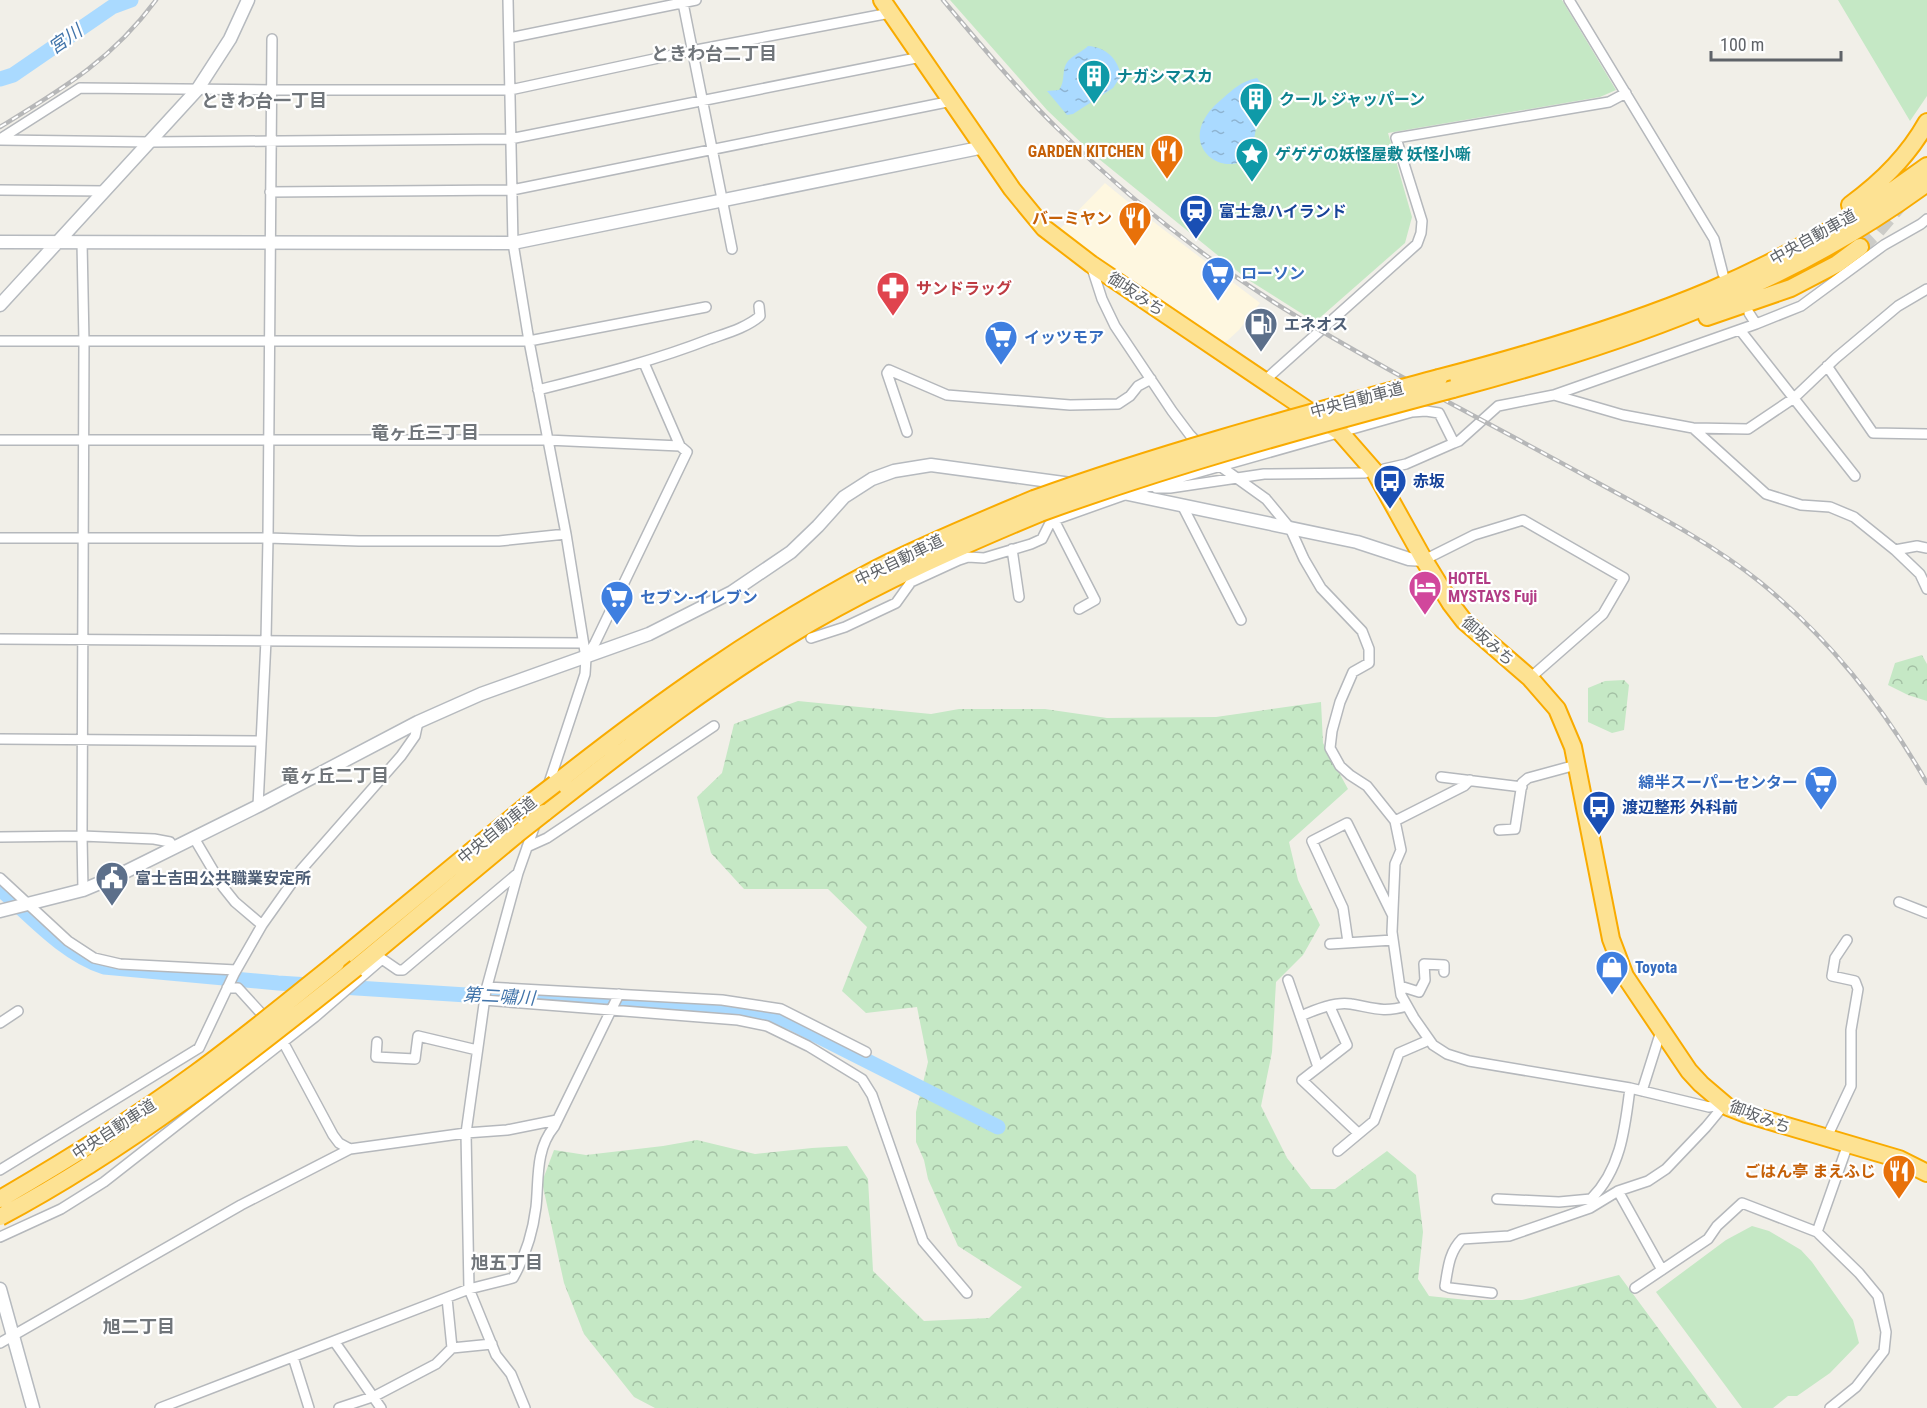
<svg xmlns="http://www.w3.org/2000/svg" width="1927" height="1408" font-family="'Roboto Condensed','Noto Sans JP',sans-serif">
<defs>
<pattern id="forest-crowns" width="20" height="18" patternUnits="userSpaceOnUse" patternTransform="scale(1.5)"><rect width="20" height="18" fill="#c5e8c5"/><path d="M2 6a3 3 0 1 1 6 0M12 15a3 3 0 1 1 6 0" fill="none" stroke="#a3c0a4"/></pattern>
<pattern id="water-ripples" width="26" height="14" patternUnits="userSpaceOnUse" patternTransform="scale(1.5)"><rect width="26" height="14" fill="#aadaff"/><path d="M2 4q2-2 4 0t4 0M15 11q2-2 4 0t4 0" fill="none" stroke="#8eb4d2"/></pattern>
</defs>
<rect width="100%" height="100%" fill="#f1efe8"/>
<path fill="#fef7e0" d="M1105 183 1138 210 1260 303 1239 330 1227 341 1224 342 1077 244 1061 231 1060 229Z"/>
<path fill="#c5e8c5" d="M950 0H1562L1616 90 1600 97 1388 133 1412 217 1405 243 1315 322 1247 279 1094 155 1047 110Z
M1838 0H1927V96L1910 121Z
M1752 1226 1769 1231 1801 1250 1812 1262 1853 1320 1859 1343 1830 1373 1797 1396H1788L1773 1408H1742L1656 1292 1726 1240Z"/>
<path fill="url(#forest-crowns)" d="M1922 655 1927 664V701L1908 695 1888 685 1895 663Z
M1624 680 1629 685 1624 730 1612 733 1588 722V688L1605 681Z
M798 701 931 714 959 709H1045L1107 718 1216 717 1321 702 1323 743 1348 789 1289 842 1298 880 1320 925 1303 955 1276 982 1272 1052 1261 1106 1287 1158 1311 1189H1335L1387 1151 1416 1175 1423 1232 1418 1279 1429 1296 1467 1300H1522L1619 1275 1717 1408H655L634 1397 584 1334 564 1283 542 1182 554 1150 586 1155 663 1146 697 1140 755 1154 812 1148 847 1146 868 1179 873 1271 924 1321 989 1318 1022 1287 958 1246 928 1179 924 1160 916 1142V1112L928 1062 917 1007 866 1013 842 991 867 927 828 889H744L711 853 697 797 722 773 734 724Z"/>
<path fill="url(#water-ripples)" d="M1088 46C1106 47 1118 59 1121 76L1113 88 1073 114 1067 115 1047 91 1059 90C1066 80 1061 69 1068 61 1072 56 1083 51 1088 46Z
M1257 78 1261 83C1260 96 1255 144 1251 152 1231 185 1166 145 1222 99 1235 88 1240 82 1257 78Z"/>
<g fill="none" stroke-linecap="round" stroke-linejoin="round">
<path stroke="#aadaff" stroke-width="15" d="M0 79 13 75 112 7 131 0
M0 889C32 917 63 953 104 967L278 983 579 1002 613 1000 676 1004 752 1011 771 1016 790 1022 998 1127"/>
<path stroke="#ccccc8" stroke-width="16" stroke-dasharray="16 8" stroke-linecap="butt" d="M1860 247 1876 232 1899 205"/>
<g stroke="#b5b8bc" stroke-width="12">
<path id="street" d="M508 0 513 243 529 341 566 534 586 658 585 674 548 786
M1569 0 1714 239 1723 274
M683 3 732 249
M509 38 696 0
M0 139 80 88 272 90H510L691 51 890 13
M0 140 150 142 510 139 921 57
M0 190 105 191
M270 192 512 190 952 101
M82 242 84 342 82 836 83 890
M1091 265 1102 299 1115 326 1172 411 1190 435 1220 466 1266 499 1290 528 1304 559 1321 588 1362 631 1369 649V663L1353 672 1340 702 1332 731 1330 748 1340 766 1350 775 1367 786 1395 821 1401 850 1395 864 1392 932 1401 995 1414 1018 1433 1045 1447 1054 1469 1061 1630 1088 1709 1107 1725 1104 1706 1127 1666 1169 1648 1181 1618 1191 1590 1208 1509 1236 1462 1239C1449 1252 1448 1268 1445 1286L1450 1288 1492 1293
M1749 313 1756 324
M1740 330 1855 476
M0 341H529L706 307
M644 363 680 446
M1827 366 1873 433 1927 434
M1264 381 1417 244 1421 233 1422 221 1396 138 1609 102 1626 93
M538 390C597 375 654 361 710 339 727 333 746 328 760 316L759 306
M1554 395 1756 324 1801 306 1884 245 1921 224 1927 219
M1693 428 1766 494 1801 505 1830 507 1854 517 1895 550 1917 546 1927 548
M907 432 887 373 889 370 947 395 1070 405 1118 404 1130 396 1138 386 1151 379
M0 440H547L680 446 687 452 595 643 586 658
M1384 469 1406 464 1454 443
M1156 488H1170L1264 474 1365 473
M1182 505 1241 620
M1054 520 1095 600 1079 609
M0 538H268L359 541H499L566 534
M1012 549 1019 597
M1895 550 1920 574 1927 589
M1424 560 1474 535 1523 520 1624 578 1603 614 1530 678
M811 638 845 627 896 603 911 582 959 560 968 557 984 558 1031 544 1042 539 1049 525 1054 520 1147 487 1412 412 1426 411 1439 413 1454 443 1459 441 1498 406 1554 395 1623 415 1693 428 1748 429 1794 398 1836 358 1898 306 1927 289
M0 639 583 643
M0 739 261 741
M1441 777 1522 787
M258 806 266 640 268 538 272 39
M1395 821 1464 786 1470 780
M1499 830 1515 829 1522 783 1528 778 1576 765
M0 837 82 836 154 839 170 842 174 848
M194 838 223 887 235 902 262 925
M527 847 547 838 714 726
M0 878 68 941 94 958 120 964 236 970
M1899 902 1927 913
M1348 942 1343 908 1312 841 1347 823 1392 914
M1330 944 1393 940
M1288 980 1318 1067
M1400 986 1419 992 1425 980 1424 964 1444 965V972
M487 987 722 1000 781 1009 866 1052
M227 988H238L269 1022
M484 1000 738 1020 767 1026 808 1046 862 1079 872 1095 923 1241 967 1293
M1330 1007 1347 1045 1302 1080 1358 1133
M1301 1016C1314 1010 1336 1001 1351 1004 1374 1008 1383 1013 1407 1006
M0 1023 18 1011
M281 1038 333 1135 339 1143 350 1149
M377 1042 376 1057 415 1059 418 1036 477 1050
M1642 1091 1661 1031
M1826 1139 1851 1086V1030L1858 989 1855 981 1832 976 1835 958 1847 940
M1338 1151 1374 1121 1399 1053 1429 1040
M0 1170 199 1048 234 974 262 925 301 870 401 756 415 736 418 722
M1618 1191 1662 1270
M1497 1199 1559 1202 1591 1199C1621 1169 1625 1128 1630 1088
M0 1237 61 1209 104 1182 315 1017 382 959 398 970H403L518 873
M1635 1288 1708 1239 1717 1226 1742 1203 1817 1232
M447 1298 452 1348
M334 1341 381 1408
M0 1343 241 1205 350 1149 466 1133 507 1130 557 1120
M293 1357 309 1408
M160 1408 469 1289 513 1278C525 1257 533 1231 536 1207 539 1180 535 1150 554 1127L619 994
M339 1408 375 1396 436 1364 452 1348 492 1344
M525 1408 511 1374 496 1355 469 1289 466 1133 486 990 518 873 536 822
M1830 1408 1856 1387 1884 1351 1886 1332 1878 1296 1859 1273 1817 1232 1848 1144"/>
</g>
<g stroke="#b6babf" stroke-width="15">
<path id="secondary" d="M0 242 513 243 984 147
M0 305 197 90 230 39 248 0
M1109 490 1357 542 1409 559 1424 560
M0 911 83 890 121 874 258 806 418 722 481 694 649 634 732 592 791 552 818 526 844 497 872 479 894 471 931 465 1071 484
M0 1289 33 1408"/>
</g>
<g stroke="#f9ab00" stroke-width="20">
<path id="highway" d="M882 0 1012 189 1044 228 1091 264 1340 432 1375 472 1424 560 1451 604 1464 621 1530 678 1557 709 1573 747 1611 939 1625 976 1689 1071 1701 1084 1728 1107 1746 1114 1899 1159 1927 1173
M1850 205C1882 182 1908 156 1927 122
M1707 317 1791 288 1837 264 1860 247
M1439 378C1531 354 1623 327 1711 290 1786 258 1861 215 1927 166
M1453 389C1623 344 1784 288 1927 183
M555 784C656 704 761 629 876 569 928 543 981 521 1034 499
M544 813C630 745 716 679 810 623 884 580 961 546 1040 513
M336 963 525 807
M356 968 516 835"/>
</g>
<use href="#street" stroke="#fff" stroke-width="9"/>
<use href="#secondary" stroke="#fff" stroke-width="12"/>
<use href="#highway" stroke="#fde293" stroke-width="16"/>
<g stroke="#b6b7b8" stroke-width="4.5">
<path id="rail" d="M943 0C980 44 1017 89 1058 129 1126 196 1202 257 1283 308 1382 369 1489 423 1591 479 1649 511 1709 541 1760 582 1830 639 1883 706 1927 783
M0 127C62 89 112 60 156 0"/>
</g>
<use href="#rail" stroke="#fff" stroke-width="2" stroke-dasharray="7" stroke-linecap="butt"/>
<g stroke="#f9ab00" stroke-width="20" stroke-linecap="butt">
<path id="highway-bridge" d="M1034 499C1167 451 1303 415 1439 378
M1040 513C1175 464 1314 426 1453 389
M525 807 555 784
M516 835 544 813
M0 1199C67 1160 133 1119 196 1073 244 1038 290 1000 336 963
M0 1217C128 1149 244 1058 356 968"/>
</g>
<use href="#highway-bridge" stroke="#fde293" stroke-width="16"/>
</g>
<defs>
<g id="building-pin" transform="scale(1.725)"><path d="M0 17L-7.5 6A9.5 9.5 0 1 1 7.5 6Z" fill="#0f9aa8" stroke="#fff"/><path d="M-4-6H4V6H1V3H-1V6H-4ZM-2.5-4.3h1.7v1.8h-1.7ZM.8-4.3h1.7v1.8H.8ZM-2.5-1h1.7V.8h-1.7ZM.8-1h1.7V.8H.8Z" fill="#fff"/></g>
<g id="restaurant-pin" transform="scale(1.725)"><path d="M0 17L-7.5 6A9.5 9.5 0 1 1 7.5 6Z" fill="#e8710a" stroke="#fff"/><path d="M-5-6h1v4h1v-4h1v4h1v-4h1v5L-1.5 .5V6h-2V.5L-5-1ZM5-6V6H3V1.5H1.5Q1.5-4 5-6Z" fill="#fff"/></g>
<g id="sight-pin" transform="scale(1.725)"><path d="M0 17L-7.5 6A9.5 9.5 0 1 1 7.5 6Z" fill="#0f9aa8" stroke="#fff"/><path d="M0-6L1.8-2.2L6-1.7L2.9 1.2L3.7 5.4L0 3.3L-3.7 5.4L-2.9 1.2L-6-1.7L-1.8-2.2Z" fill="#fff"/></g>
<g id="station-pin" transform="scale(1.725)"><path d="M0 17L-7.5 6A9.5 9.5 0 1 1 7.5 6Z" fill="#1a4fb4" stroke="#fff"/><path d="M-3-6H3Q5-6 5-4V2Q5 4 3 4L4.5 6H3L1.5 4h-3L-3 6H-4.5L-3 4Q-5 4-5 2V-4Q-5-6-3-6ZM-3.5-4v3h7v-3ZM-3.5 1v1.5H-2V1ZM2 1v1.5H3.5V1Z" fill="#fff"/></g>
<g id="supermarket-pin" transform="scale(1.725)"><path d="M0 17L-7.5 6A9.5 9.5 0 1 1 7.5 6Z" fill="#3f7fe0" stroke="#fff"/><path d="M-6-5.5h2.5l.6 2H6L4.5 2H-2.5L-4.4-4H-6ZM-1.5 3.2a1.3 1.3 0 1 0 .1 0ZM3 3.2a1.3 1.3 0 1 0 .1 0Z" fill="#fff"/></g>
<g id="pharmacy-pin" transform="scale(1.725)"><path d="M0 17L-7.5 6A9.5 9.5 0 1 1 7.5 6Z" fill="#e0444e" stroke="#fff"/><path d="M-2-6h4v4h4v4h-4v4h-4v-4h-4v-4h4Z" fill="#fff"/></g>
<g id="fuel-pin" transform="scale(1.725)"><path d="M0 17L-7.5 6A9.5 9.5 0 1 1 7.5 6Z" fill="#5c6f8a" stroke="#fff"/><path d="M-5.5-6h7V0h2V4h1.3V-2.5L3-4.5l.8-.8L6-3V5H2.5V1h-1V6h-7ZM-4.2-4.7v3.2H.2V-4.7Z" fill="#fff"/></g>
<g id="bus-pin" transform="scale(1.725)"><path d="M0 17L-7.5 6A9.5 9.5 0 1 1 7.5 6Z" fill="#1a4fb4" stroke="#fff"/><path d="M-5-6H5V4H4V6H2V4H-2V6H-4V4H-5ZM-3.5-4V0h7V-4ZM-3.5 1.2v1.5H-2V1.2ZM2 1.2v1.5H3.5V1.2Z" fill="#fff"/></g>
<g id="hotel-pin" transform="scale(1.725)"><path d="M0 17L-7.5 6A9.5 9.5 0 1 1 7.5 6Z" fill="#d1479c" stroke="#fff"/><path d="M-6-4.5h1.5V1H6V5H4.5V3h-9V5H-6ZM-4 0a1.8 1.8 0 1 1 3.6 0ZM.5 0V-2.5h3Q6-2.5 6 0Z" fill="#fff"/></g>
<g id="civic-pin" transform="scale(1.725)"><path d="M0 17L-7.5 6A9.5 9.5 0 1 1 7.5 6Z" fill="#5c6f8a" stroke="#fff"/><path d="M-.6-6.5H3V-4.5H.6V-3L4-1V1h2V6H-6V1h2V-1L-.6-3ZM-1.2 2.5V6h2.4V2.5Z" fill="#fff"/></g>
<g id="shop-pin" transform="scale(1.725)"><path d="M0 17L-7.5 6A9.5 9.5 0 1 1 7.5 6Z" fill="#3f7fe0" stroke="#fff"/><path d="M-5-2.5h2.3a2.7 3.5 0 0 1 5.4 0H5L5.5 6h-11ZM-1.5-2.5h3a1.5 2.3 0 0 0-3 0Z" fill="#fff"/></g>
</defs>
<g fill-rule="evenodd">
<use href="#building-pin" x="1094" y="76"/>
<use href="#building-pin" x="1256" y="99"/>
<use href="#restaurant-pin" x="1167" y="151"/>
<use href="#sight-pin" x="1252" y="154"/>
<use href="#station-pin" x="1196" y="211"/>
<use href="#restaurant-pin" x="1135" y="218"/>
<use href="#supermarket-pin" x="1218" y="273"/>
<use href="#pharmacy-pin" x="893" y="288"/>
<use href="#fuel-pin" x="1261" y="324"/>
<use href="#supermarket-pin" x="1001" y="337"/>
<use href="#bus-pin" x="1390" y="481"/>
<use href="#hotel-pin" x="1425" y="587"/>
<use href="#supermarket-pin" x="617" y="597"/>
<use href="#supermarket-pin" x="1821" y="782"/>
<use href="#bus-pin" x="1599" y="807"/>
<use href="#civic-pin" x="112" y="878"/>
<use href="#shop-pin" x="1612" y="967"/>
<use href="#restaurant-pin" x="1899" y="1171"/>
</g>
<g text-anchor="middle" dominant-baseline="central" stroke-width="4.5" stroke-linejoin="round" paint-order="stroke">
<g font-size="16" font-weight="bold" fill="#0d838f" stroke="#fff" text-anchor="start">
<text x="1117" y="76">ナガシマスカ</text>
<text x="1279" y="99">クール ジャッパーン</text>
<text x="1275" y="154">ゲゲゲの妖怪屋敷 妖怪小噺</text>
</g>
<g font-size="16" font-weight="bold" fill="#c56008" stroke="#fff" text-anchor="end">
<text x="1144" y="151">GARDEN KITCHEN</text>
<text x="1112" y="218">バーミヤン</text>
<text x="1876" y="1171">ごはん亭 まえふじ</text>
</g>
<g font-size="16" font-weight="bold" fill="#164399" stroke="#fff" text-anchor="start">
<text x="1219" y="211">富士急ハイランド</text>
<text x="1413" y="481">赤坂</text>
<text x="1622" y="807">渡辺整形 外科前</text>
</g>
<g font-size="16" fill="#5f6368" stroke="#fff">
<text transform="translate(1813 237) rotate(-29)">中央自動車道</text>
<text transform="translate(1136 294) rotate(34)">御坂みち</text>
<text transform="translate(1357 400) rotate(-15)">中央自動車道</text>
<text transform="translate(899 560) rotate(-26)">中央自動車道</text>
<text transform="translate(1488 641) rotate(42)">御坂みち</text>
<text transform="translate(497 830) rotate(-39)">中央自動車道</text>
<text transform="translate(1760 1117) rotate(21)">御坂みち</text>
<text transform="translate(114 1129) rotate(-33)">中央自動車道</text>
</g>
<g font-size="16" font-weight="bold" fill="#366cbe" stroke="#fff" text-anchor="start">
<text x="1241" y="273">ローソン</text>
<text x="1024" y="337">イッツモア</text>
<text x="640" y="597">セブン-イレブン</text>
<text x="1798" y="782" text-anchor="end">綿半スーパーセンター</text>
<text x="1635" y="967">Toyota</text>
</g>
<g font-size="16" font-weight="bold" fill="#be3a42" stroke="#fff" text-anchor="start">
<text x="916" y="288">サンドラッグ</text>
</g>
<g font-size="16" font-weight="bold" fill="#4e5e75" stroke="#fff" text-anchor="start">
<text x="1284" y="324">エネオス</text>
<text x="135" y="878">富士吉田公共職業安定所</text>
</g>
<g font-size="16" font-weight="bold" fill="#b23c85" stroke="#fff" text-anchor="start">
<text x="1448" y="578">HOTEL<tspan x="1448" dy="18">MYSTAYS Fuji</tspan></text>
</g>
<g font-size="18" font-style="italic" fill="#4174aa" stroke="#fff">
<text transform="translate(65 39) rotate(-35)">宮川</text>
<text transform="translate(499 996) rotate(3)">第二嘯川</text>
</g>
<g font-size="18" font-weight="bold" fill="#70757a" stroke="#fff">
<text x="714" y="53">ときわ台二丁目</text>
<text x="264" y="100">ときわ台一丁目</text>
<text x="425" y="432">竜ヶ丘三丁目</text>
<text x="335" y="775">竜ヶ丘二丁目</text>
<text x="507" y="1262">旭五丁目</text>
<text x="139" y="1326">旭二丁目</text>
</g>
</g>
<path d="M1711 51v9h130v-9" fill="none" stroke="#5f6368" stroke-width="3"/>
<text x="1720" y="51" font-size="18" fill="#5f6368" stroke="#ffffff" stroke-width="4.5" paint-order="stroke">100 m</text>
</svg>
